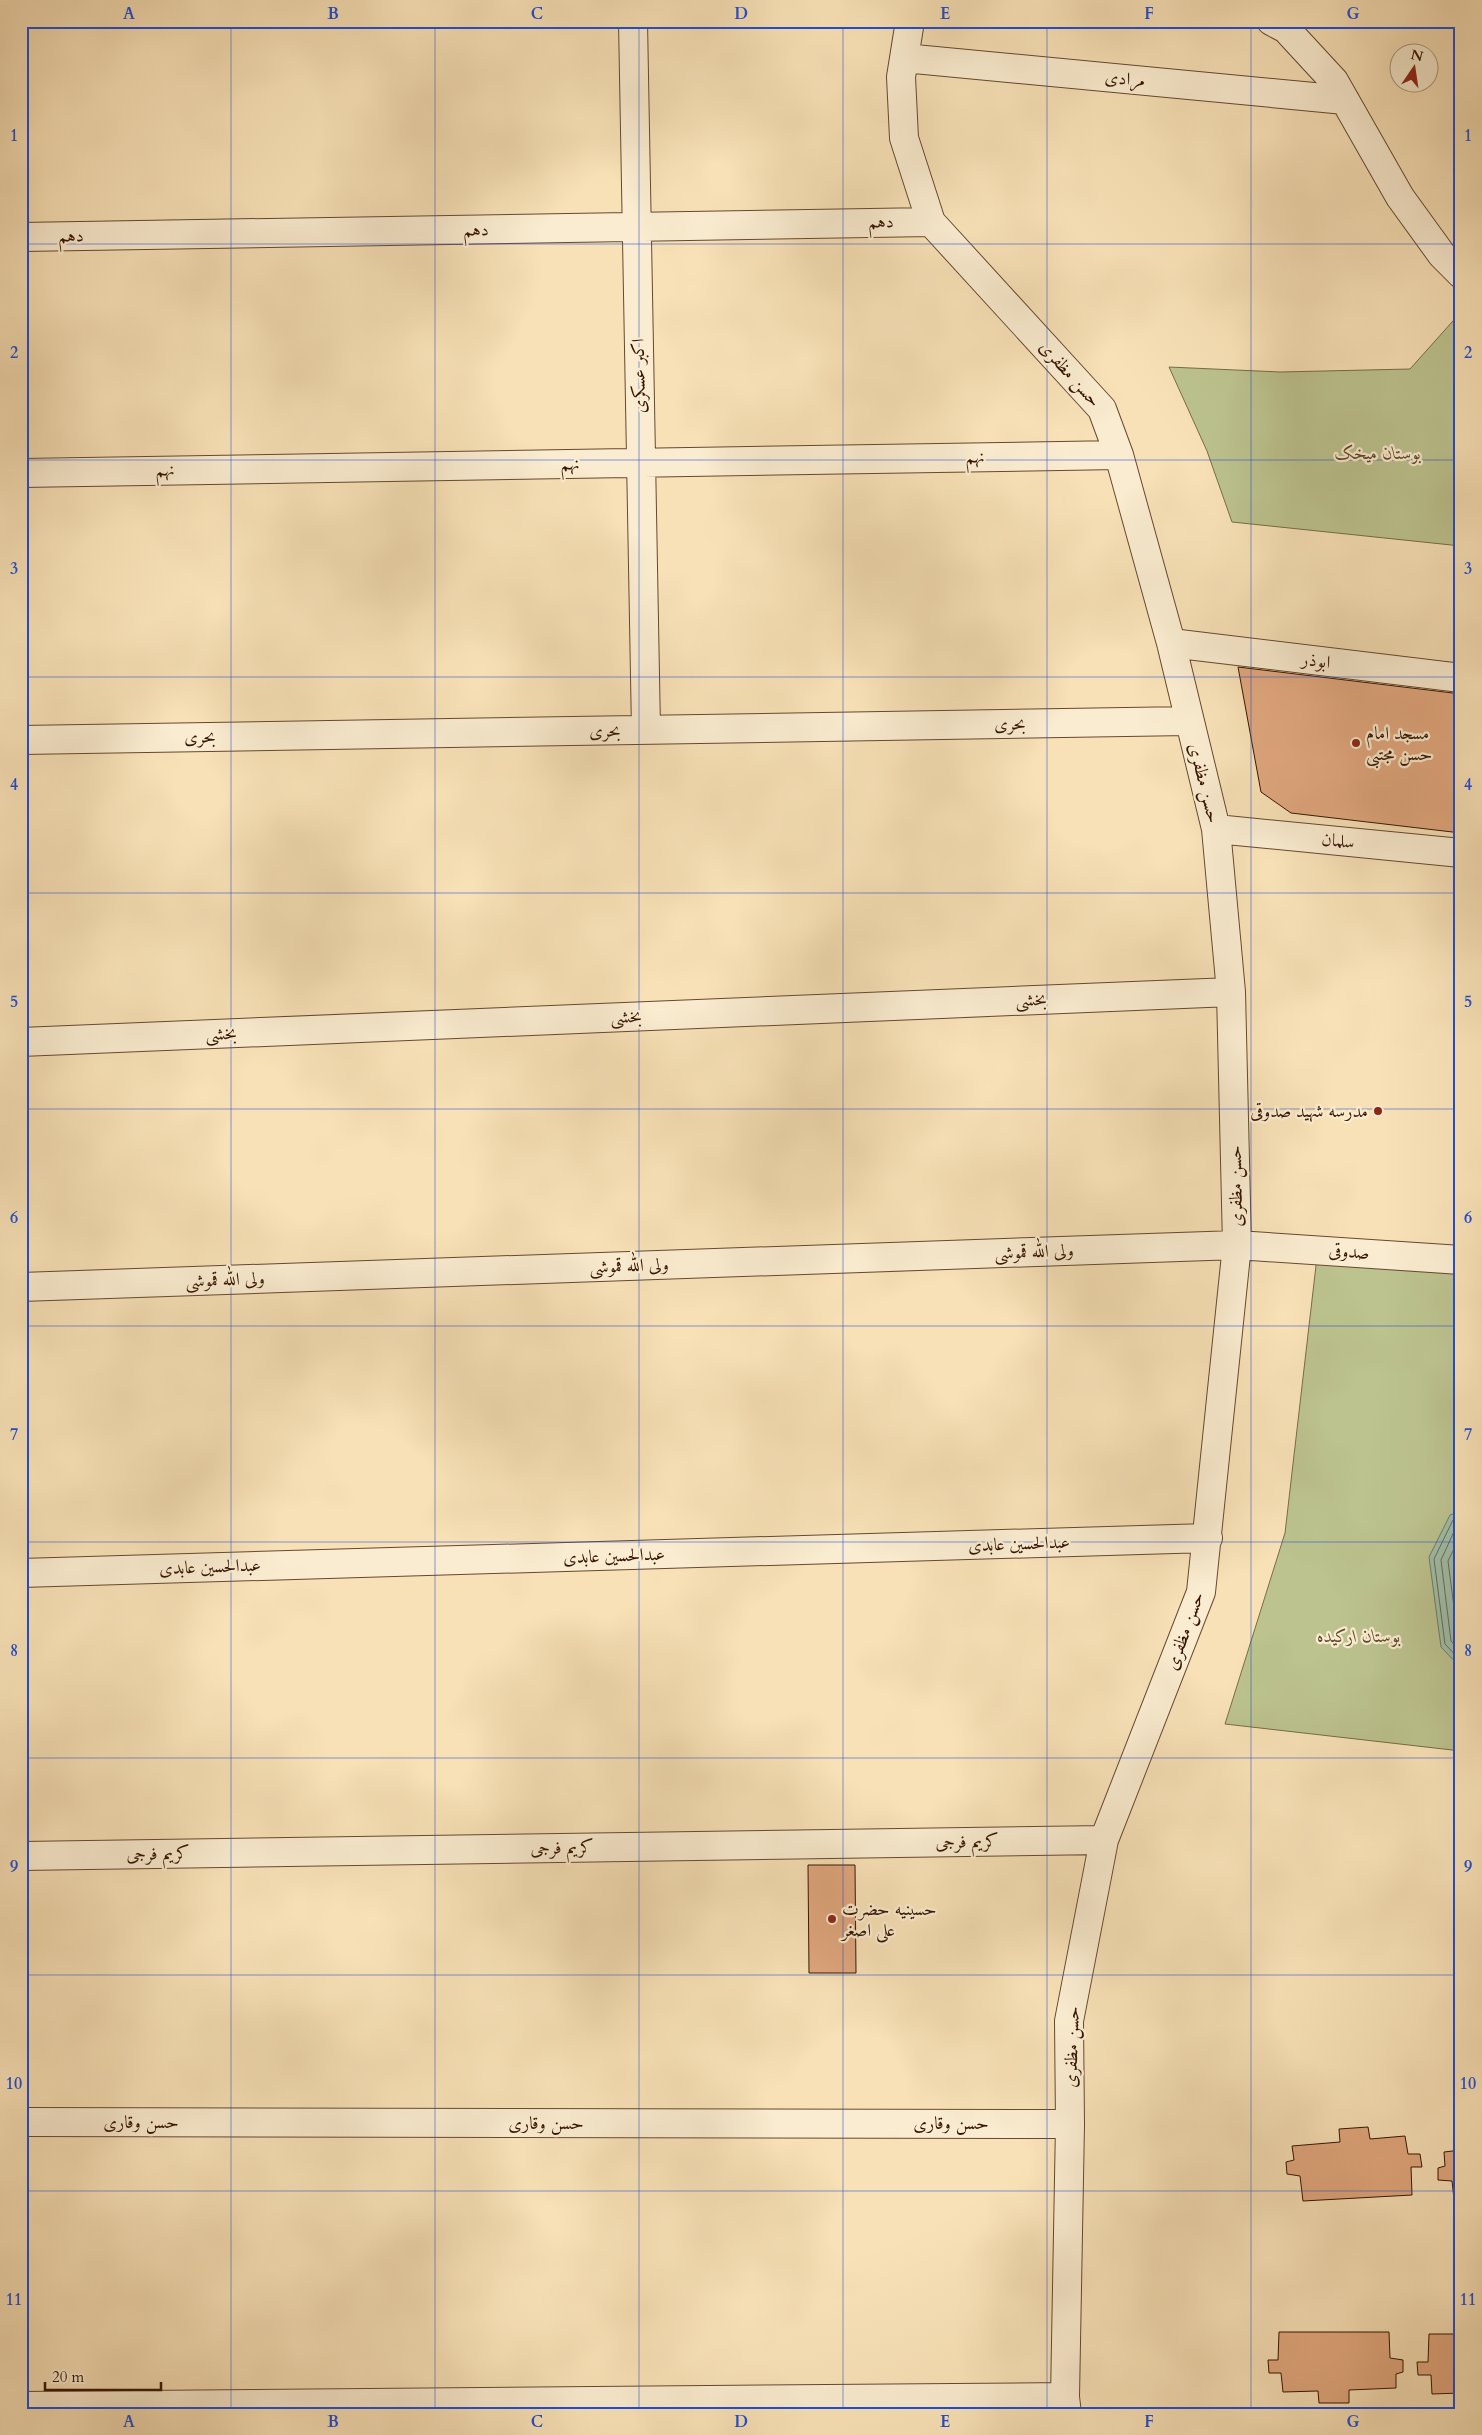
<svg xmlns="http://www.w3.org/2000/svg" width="1482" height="2435" font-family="Cardo,Amiri,serif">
<rect width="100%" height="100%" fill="#f8e1b7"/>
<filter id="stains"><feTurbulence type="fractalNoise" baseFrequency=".004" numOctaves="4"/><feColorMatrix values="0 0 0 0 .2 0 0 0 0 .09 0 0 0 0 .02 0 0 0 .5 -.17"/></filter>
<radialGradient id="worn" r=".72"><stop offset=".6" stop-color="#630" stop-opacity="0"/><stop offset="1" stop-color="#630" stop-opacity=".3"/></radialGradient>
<path fill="#bcc38f" stroke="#786c48" d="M1461 312V546L1232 522 1207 451 1169 367 1280 372 1410 369Z
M1317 1257 1461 1268V1751L1225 1724 1285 1533Z"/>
<path fill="#9fbea8" stroke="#757a66" d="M1461 1511V1668L1441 1647 1429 1557 1450 1515Z"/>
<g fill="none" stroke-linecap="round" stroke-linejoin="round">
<path stroke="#6a6a55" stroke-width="1" d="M1461 1516 1453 1520 1434 1559 1445 1644 1461 1661
M1461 1523 1457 1525 1441 1560 1451 1641 1461 1652
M1461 1535 1448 1561 1458 1638 1461 1641"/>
</g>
<path fill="#e1a77e" stroke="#351502" d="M1238 667 1461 694V833L1291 813 1261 792Z
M808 1865H855L856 1973H809Z
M1368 2127 1370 2139 1405 2136 1408 2154H1420L1422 2167H1411L1412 2195 1303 2201 1300 2176 1287 2174 1286 2162 1294 2160 1292 2146 1340 2142 1339 2129Z
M1461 2150V2207L1455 2208 1452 2181 1438 2180V2168L1445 2166 1444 2152Z
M1279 2332H1389L1390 2358 1403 2360V2372L1396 2374V2388L1349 2390V2403H1319L1318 2391 1283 2392 1281 2373H1269L1268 2360H1278Z
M1429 2334H1461V2393L1432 2394 1431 2375H1418L1417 2362H1428Z"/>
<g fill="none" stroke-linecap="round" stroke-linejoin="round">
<g stroke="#66482f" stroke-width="30">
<path id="minor" d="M633 21 646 730
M910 21 901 77 904 138 931 222 1102 409 1119 455 1171 643 1216 829 1231 992 1237 1245 1201 1592 1104 1840 1069 2021 1070 2124 1065 2397 1067 2414
M1271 21 1286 29 1334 81 1400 197 1442 255 1461 274
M904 58 1345 100
M21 237 931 222
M21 473 1119 455
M1171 643 1461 678
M21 740 1188 721
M1216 829 1461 853
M21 1042 1231 992
M21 1287 1237 1245 1461 1260
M21 1573 1208 1538
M21 1856 1104 1840
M21 2122 1070 2124
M21 2406 1065 2397"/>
</g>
<use href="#minor" stroke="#faecd0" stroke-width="28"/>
</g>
<path fill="none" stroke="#1d4ed8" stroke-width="1" stroke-opacity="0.55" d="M231 21V2414M435 21V2414M639 21V2414M843 21V2414M1047 21V2414M1251 21V2414M21 244H1461M21 460H1461M21 677H1461M21 893H1461M21 1109H1461M21 1326H1461M21 1542H1461M21 1758H1461M21 1975H1461M21 2191H1461"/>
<g fill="#8f2418" stroke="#faecd0" stroke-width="2">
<circle cx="1356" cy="743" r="5"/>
<circle cx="1378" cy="1111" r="5"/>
<circle cx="832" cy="1919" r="5"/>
</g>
<g text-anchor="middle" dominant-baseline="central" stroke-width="4.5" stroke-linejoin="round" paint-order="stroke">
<g font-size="18" fill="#351502" stroke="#faecd0">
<text transform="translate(1125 79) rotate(5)">مرادی</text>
<text transform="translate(881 222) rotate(-1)">دهم</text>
<text transform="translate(476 230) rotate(-1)">دهم</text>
<text transform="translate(71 236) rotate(-1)">دهم</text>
<text transform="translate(1070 374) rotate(48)">حسن مظفری</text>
<text transform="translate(639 376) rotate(-91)">اکبر عسکری</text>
<text transform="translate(975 457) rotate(-1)">نهم</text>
<text transform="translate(570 464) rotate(-1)">نهم</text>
<text transform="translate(165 470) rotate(-1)">نهم</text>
<text transform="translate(1316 661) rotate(7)">ابوذر</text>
<text transform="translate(1010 724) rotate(-1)">بحری</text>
<text transform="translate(605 731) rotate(-1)">بحری</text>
<text transform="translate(200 737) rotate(-1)">بحری</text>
<text transform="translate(1204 783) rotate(76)">حسن مظفری</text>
<text transform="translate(1338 841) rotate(6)">سلمان</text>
<text transform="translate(1031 1000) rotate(-2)">بخشی</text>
<text transform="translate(626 1017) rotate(-2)">بخشی</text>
<text transform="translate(221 1034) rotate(-2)">بخشی</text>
<text transform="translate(1236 1186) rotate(-91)">حسن مظفری</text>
<text transform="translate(1034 1252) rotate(-2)">ولی الله قموشی</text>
<text transform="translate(1349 1252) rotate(4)">صدوقی</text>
<text transform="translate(629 1266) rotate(-2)">ولی الله قموشی</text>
<text transform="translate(225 1280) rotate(-2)">ولی الله قموشی</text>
<text transform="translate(1019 1544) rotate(-2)">عبدالحسین عابدی</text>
<text transform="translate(614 1556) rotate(-2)">عبدالحسین عابدی</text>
<text transform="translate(210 1567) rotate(-2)">عبدالحسین عابدی</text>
<text transform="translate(1185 1631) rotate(-70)">حسن مظفری</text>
<text transform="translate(967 1842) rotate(-1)">کریم فرجی</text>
<text transform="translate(562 1848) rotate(-1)">کریم فرجی</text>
<text transform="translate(158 1854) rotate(-1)">کریم فرجی</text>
<text transform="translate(1072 2047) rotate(-88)">حسن مظفری</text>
<text x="141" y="2122">حسن وقاری</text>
<text x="546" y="2123">حسن وقاری</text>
<text x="951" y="2123">حسن وقاری</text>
</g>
<g font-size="18" font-style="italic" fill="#5e492c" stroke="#faecd0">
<text x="1378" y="453">بوستان میخک</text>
<text x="1359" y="1636">بوستان ارکیده</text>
</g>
<g font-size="18" fill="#351502" stroke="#faecd0" text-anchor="start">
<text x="1366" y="733">مسجد امام<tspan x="1366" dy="21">حسن مجتبی</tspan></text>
<text x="1368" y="1111" text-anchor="end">مدرسه شهید صدوقی</text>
<text x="842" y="1909">حسینیه حضرت<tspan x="842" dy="21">علی اصغر</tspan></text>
</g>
</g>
<rect width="1482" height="2435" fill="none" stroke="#f8e1b7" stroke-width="55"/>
<g transform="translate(1414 68) rotate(13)"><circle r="24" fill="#faecd0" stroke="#ab967e"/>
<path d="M0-4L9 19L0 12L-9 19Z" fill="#8f2418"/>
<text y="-8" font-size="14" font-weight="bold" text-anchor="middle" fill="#351502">N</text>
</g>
<path d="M45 2382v8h116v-8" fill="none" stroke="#351502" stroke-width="2.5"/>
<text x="52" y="2382" font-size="15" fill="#351502" stroke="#faecd0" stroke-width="4" paint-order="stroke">20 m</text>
<rect x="28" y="28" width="1426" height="2380" fill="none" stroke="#1d4ed8" stroke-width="2"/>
<g font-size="16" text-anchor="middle" font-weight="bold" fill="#1d4ed8">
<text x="129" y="19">A</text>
<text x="333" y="19">B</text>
<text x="537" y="19">C</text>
<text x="741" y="19">D</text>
<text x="945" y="19">E</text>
<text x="1149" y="19">F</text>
<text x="1353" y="19">G</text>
<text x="14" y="141">1</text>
<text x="1468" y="141">1</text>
<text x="14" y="358">2</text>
<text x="1468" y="358">2</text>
<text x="14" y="574">3</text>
<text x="1468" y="574">3</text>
<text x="14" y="790">4</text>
<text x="1468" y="790">4</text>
<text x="14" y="1007">5</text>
<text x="1468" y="1007">5</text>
<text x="14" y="1223">6</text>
<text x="1468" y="1223">6</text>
<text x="14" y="1440">7</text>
<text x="1468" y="1440">7</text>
<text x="14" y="1656">8</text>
<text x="1468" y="1656">8</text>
<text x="14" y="1872">9</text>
<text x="1468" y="1872">9</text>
<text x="14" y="2089">10</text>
<text x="1468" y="2089">10</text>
<text x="14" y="2305">11</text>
<text x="1468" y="2305">11</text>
<text x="129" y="2427">A</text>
<text x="333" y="2427">B</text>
<text x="537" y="2427">C</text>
<text x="741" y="2427">D</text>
<text x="945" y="2427">E</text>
<text x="1149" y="2427">F</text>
<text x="1353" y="2427">G</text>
</g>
<rect width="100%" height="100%" filter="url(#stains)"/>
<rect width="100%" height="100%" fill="url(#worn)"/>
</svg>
